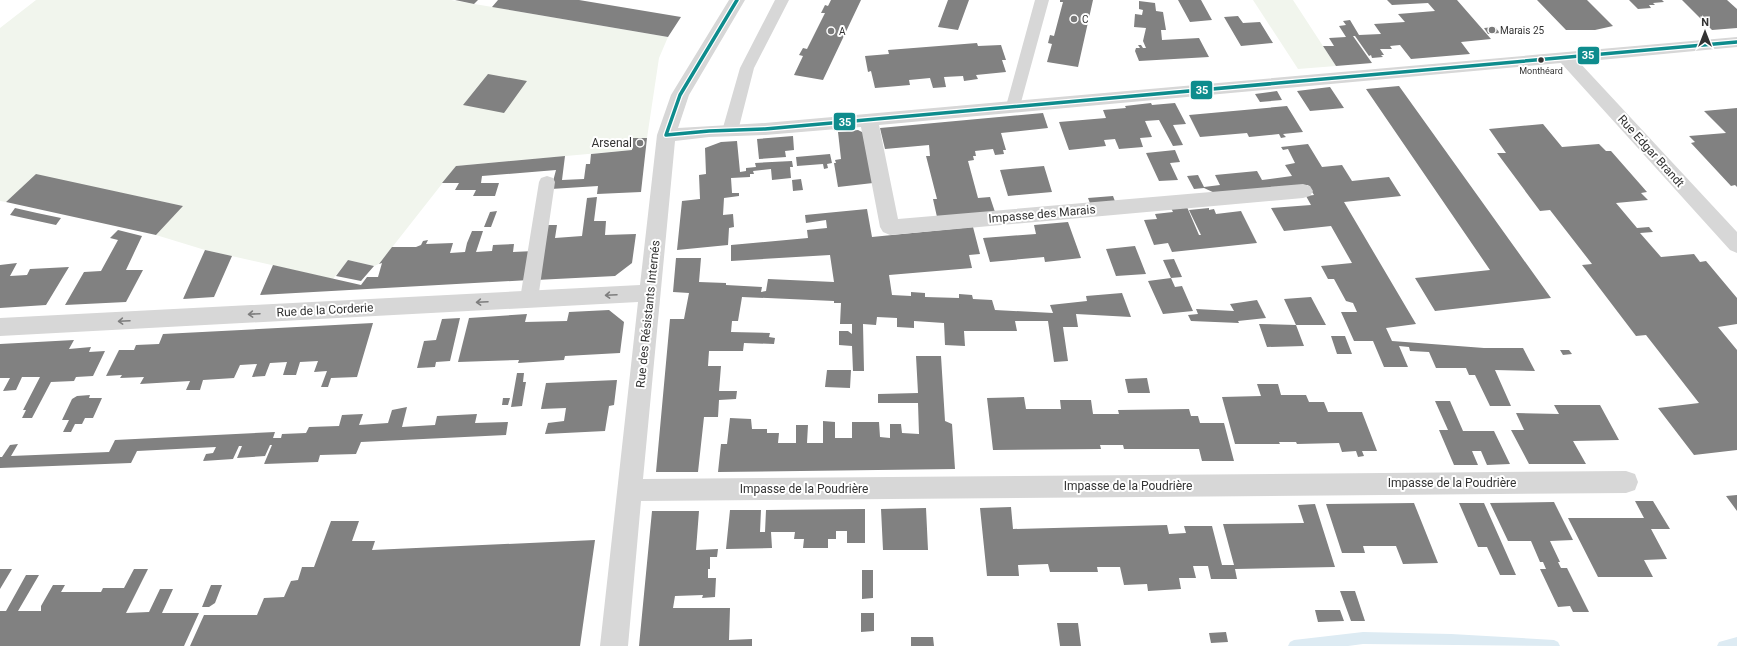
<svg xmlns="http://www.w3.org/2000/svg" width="1737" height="646" font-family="Roboto,sans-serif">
<rect width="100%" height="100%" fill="#fff"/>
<path fill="#f1f5ed" d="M36 0H451L668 37 659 58 647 138H633L632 150 456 166 379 264 374 266 348 260 333 279 205 250 156 235 183 206 36 175 6 202 0 201V28Z
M1253 0H1293L1336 66 1298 69Z"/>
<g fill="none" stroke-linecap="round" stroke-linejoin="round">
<path fill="#ddebf3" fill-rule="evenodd" d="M1363 632 1451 634 1554 640 1558 642 1560 646 1363 644 1348 646H1288L1290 642 1294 640Z
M1737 637V646H1717L1719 642Z"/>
</g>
<path fill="#818181" d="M455 0H478L474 4Z
M498 0H579L681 17 668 37 492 7Z
M831 0H861L823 80 794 75 803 56 799 55 803 48 807 49 825 13H821L825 5 828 6Z
M948 0H969L958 30 938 27Z
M1060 0H1093L1078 67 1047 62 1052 44 1048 43 1050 35 1054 36 1063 2H1060Z
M1178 0H1201L1212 20 1190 22Z
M1387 0H1457L1491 39 1461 42 1470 54 1411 59 1400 45 1390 46 1392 49H1380L1384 55H1381L1383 57 1372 58 1371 55 1369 56 1355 36H1353L1372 63 1336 66 1323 46H1334L1329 38 1346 37 1339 26 1346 25 1343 21 1350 20 1359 35 1381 34 1374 24 1405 22 1398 14 1435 11 1428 3 1392 5Z
M1537 0H1587L1613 26 1595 30H1566Z
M1629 0H1662L1664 2 1653 3 1655 5H1649L1651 8 1638 9Z
M1682 0H1727L1737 9V28L1712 30Z
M1139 1 1155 3 1156 11 1163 12 1166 30H1161L1162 40 1199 38 1209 57 1139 61 1135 51 1136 48H1140L1138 45H1141L1143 48H1146L1143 41 1146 28 1134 27 1135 14 1142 15 1143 10 1139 9Z
M1238 16 1243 23 1260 22 1273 43 1241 46 1224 17Z
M1495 27 1500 33 1488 34 1484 28Z
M977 43 978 46 1001 45 1006 60H1002L1006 72 976 75 978 79 964 81 963 76 944 77 946 87 933 88 930 78 909 80 910 85 875 88 871 71 868 72 865 56 889 54 888 50Z
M488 74 527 81 504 113 463 105Z
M1399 86 1551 298 1435 311 1415 278 1490 270 1366 89Z
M1330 87 1344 108 1310 111 1297 91Z
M1277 91 1282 100 1260 102 1255 94Z
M1151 103 1152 105 1175 103 1186 124 1173 125 1183 145 1173 146 1159 120 1145 121 1152 137 1140 138 1143 147 1119 149 1115 139 1104 140 1106 146 1069 150 1059 122 1106 118 1103 110 1126 108 1125 106Z
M1287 106 1303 132 1283 134 1286 137 1281 138 1279 134 1249 137 1247 133 1200 137 1189 115Z
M1737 108V187L1735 185 1731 186 1691 143 1695 142 1689 136 1726 133 1704 111Z
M1043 113 1048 128 1001 133 1006 150H1003L1004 154 995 155 993 149 975 151 976 156H973L974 160 968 161 978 198 990 197 995 212 937 217 933 199H937L926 156H930L929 145 885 149 880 128Z
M1543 124 1562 147 1599 144 1606 151H1611L1647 192 1641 193 1648 200 1616 203 1637 228 1649 227 1653 232 1640 233 1661 257 1694 254 1700 262 1706 261 1737 298V324L1718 327 1737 350V450L1694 455 1658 408 1699 403 1646 335 1636 336 1582 265 1592 264 1550 210 1540 211 1497 153H1506L1489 129Z
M858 130 864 133 873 183 838 187 834 163H836L835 160 841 159 838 132Z
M793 136 794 150 785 151 786 157 759 159 757 139Z
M633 138H647L641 192 597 194 598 186 551 189 556 170 482 176 481 183H499L495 196H473L476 190H455L459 183H442L456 166 565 156 562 180 584 179 586 164H590L591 154 632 150Z
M737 141 740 172 746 171V168L756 167 755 163 792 161 793 167H790L791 178 772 180 771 169 753 171 754 174H750V177L731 178 732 193H739V196L724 198 723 215 733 214 734 227 729 228 728 245 677 250 682 201 700 199 699 175 706 174 705 148 721 142Z
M1308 144 1322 167 1342 165 1352 181 1389 177 1401 196 1344 202 1416 324 1386 328 1392 341 1484 348H1523L1535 371 1495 370 1511 406H1490L1475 375H1469L1466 368H1436L1429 352 1410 351 1409 347 1399 346 1408 367H1384L1373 341H1354L1341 312H1357L1353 303 1346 301 1334 279H1328L1321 266 1352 263 1331 226 1284 231 1271 208 1311 205 1306 196 1314 195 1308 185 1217 194 1204 188 1194 189 1187 176 1198 175 1204 187 1220 185 1215 175 1257 171 1262 180 1292 176 1285 165 1295 163 1288 149 1283 150 1281 147Z
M1175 150 1180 162 1170 163 1178 180 1159 181 1146 153Z
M830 154 832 163 827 164 828 168 824 169 823 164 797 166 796 157Z
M1044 166 1052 192 1008 196 1000 170Z
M36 174 183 206 156 235 6 202Z
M801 179 803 190 793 191 792 180Z
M1113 196 1116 204 1091 206 1088 198Z
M597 197 594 221H606L605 235 636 234 632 263 615 276 536 280 545 225H557L555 238 582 236 587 198Z
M1187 207 1199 235H1201L1189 210 1209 208V210L1214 209 1216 214 1241 211 1257 243 1172 252 1168 243 1154 245 1144 220 1157 219 1155 214 1173 212 1171 208Z
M15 208 37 213 61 218 56 225 10 215Z
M867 209 872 237 973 227 980 254 969 255 972 268 889 275 892 295 911 296V292L925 293V297L959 298V294L972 295 973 299 992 300 995 310 1053 313 1050 305 1087 301 1086 296 1122 293 1131 317 1076 314 1078 327H1063L1068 361 1054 362 1048 321H1015L1017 331H964L965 346 945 345 944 323 914 321V328L897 327V318L877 317 876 325 863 324 864 371H853L852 346 839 345V331H848L852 334V324H840L841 303H834V301L742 297 738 321H732L731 332 770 333 769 337 775 338 774 344 744 343 743 351H709L708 366H721L719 391H737L736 399 719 400 718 417H704L698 472H656L670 319H684L689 293 673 292 676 258H701L699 282 726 283V285L762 287 761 292 766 291 768 279 834 282 830 255 731 261V245L808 238 807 230 827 228 826 220 806 223 805 215Z
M497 211 491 227H484L490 212Z
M1068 222 1081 258 1045 262 1044 257 990 262 983 238 1036 234 1034 225Z
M118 230 142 236 126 270H143L126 302 65 305 84 272 101 271 118 240 110 238Z
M472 231H483L476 252 492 251 493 245 514 244 513 252 534 251 529 280 260 295 273 265 361 285 367 277H378L382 263 379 264 392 247H416L421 245 423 241 428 240 426 244 453 243 450 253 465 252 467 243Z
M1135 246 1146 274 1116 276 1106 249Z
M205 250 232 256 214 297 183 299Z
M1174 259 1182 277 1171 278 1163 260Z
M348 260 374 266 361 281 336 276Z
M17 263 10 276 27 275 30 269 69 267 46 305 0 308V265Z
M1171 278 1175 287 1182 286 1193 311 1163 314 1148 281Z
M1311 297 1326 325H1296L1284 299Z
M1257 300 1266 318 1238 321 1239 323 1191 321 1188 315 1198 314 1196 309 1234 311 1230 304Z
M609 310 624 322 620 353 565 356 564 360 518 363 519 360 458 362 469 318 527 314 525 322 567 321 569 312Z
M460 318 450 361 436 362 435 367 417 368 424 341 436 340 442 319Z
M373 323 357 377 331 378 328 387H321L327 371 314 372 318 361 300 362 296 375H283L287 362 270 363 265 376 252 377 257 364 240 365 234 378 203 380 200 390H186L190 381 140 384 144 377 120 378 122 375 106 376 119 350H134L136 345 159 344 163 334Z
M1259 324 1296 325 1304 346 1267 347Z
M1331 336H1345L1352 354H1337Z
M74 340 69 349 91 347 89 352 105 351 93 376 76 377 74 381 51 382 32 418H22L26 410H23L40 377H22L16 390 3 391 10 378H0V344Z
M1560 350H1569L1572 354 1563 355Z
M916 356H941L945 421 952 424 955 469 718 472 721 444H727L730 418 751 419 752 429H767V433H779L778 443H796V425H808L807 443H823V421L835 422V438H852V422H879L880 437 890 438V424H901L902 433 919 434 918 403H878V394L918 393Z
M827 370H851L850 388 825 387Z
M517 373H524L523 382H526L522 406 511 407Z
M1147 378 1150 393H1128L1125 379Z
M617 380 614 405 609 406 605 431 545 434 548 423 564 421 566 408 541 409 546 383Z
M1257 384H1278L1281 395H1306L1309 402H1324L1328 412H1362L1377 451H1362L1364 456 1358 457 1356 451 1342 452 1339 443 1297 444 1296 442H1279L1280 444H1235L1222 397 1261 396Z
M90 395 89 398H102L93 418H85L82 424H75L71 432H63L69 420H62L72 399 77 396Z
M1024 397 1026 409H1061L1060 400H1091L1093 414H1119L1118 410 1189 409 1191 416H1198L1200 423H1224L1234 461H1202L1199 449H1124L1123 445H1100L1101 449 993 450 987 398Z
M503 398H510L508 405H502Z
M1435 401H1450L1463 431H1494L1510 464 1487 465 1481 451H1472L1478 465H1454L1439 430H1448Z
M1554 405H1600L1619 440 1573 441 1586 464H1529L1511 430H1524L1516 413 1559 414Z
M407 407 402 427 435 425 437 416 477 414 475 423 508 422 506 435 361 442 356 454 320 455 318 462 264 464 272 445H270L265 456 237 458 242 446H239L233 459 203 461 206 454 213 453 216 447 137 451 131 463 0 468V457H2L10 445 18 444 11 456 109 452 115 440 275 432 273 438H281L282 434 306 433 309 427 339 426 342 415 363 414 359 425 388 423 392 410Z
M1737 495V511L1726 496Z
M1635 501H1653L1670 529H1651L1667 559 1644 560 1653 577H1598L1568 518H1644Z
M1554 502 1573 540 1550 541 1560 562H1558L1561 568H1567L1589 612H1573L1570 606 1558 607 1540 569H1546L1543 562H1540L1531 541H1508L1490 503Z
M1414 503 1438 563 1403 564 1396 546H1363L1365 553H1342L1326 504Z
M1459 503H1484L1516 575H1500L1487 547H1478Z
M1315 504 1335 567 1235 569 1237 579H1211L1208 566H1193L1196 578H1179L1181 589 1148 591 1147 584 1124 585 1120 567H1097L1098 572H1050L1048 564 1018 565 1019 576H987L980 508 1011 507 1013 529 1167 525 1169 534 1186 533 1184 526H1212L1222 565H1234L1223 524 1304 523 1298 505Z
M926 508 928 550H883L881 509Z
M865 509V543H847V531H836V539H828V548H803L804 539H794L795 532H771L772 548 726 549 730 510H761L760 532H765L766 510Z
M652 511H699L696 550 718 549 717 557H710V569H708V578H716L715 597 702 598 703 595 675 596 673 608H730L729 640 752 639V646H639Z
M331 521H359L352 541H375L372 550 595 540 580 646H190L204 615H257L264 598 284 597 291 581 298 580 302 567H314Z
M0 569H12L0 589Z
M134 569H148L126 613 149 612 160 589H173L162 613H199L184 646H0V611H6L26 575H39L18 611H41V606L53 585H65L61 592H101L103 588H124Z
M862 570H873V598L862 599Z
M211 585H222L215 603 209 607H202Z
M1340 591H1355L1365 621H1351Z
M1315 610H1340L1344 621 1318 622Z
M861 613H874V631L861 632Z
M1057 623H1078L1081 646H1060Z
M1226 632 1228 642 1211 643 1209 633Z
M911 637H933L934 646H911Z"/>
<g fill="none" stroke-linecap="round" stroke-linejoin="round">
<path fill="#d7d7d7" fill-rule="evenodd" d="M775 0H789L754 68 738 131 735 135 730 136 725 135 722 131 740 68Z
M1035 0H1049L1020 106 1018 109 1013 111 1008 109 1006 106Z
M547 176 553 178 555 182 538 299 535 304 529 306 523 304 520 299 539 182 541 178Z"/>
<path fill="#d7d7d7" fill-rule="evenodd" d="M729 0H745L689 95 678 128 765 123 1737 37V47L1579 62 1737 232V253L1730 250 1561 63 879 125 898 219 1303 184 1310 186 1313 191 1310 196 1303 198 890 235 883 232 880 227 861 127 765 135 709 137 675 141 643 479 1626 471 1635 474 1638 482 1635 490 1626 493 641 501 628 646H600L638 302 0 336V318L640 285 657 135 671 95Z"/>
<g stroke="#fff" stroke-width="6">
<path id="bus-1" d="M666 135 709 131 765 129 1737 42
M666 135 680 95 737 0"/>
</g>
<use href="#bus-1" stroke="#0e8c8d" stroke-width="3.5"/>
</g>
<defs><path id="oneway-shaft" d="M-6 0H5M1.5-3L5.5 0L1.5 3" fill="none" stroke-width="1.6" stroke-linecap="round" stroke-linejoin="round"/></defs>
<g stroke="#7d7d7d">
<use href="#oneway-shaft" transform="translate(611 295) rotate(177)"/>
<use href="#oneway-shaft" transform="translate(482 302) rotate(177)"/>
<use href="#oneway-shaft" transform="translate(254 314) rotate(177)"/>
<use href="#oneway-shaft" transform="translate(124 321) rotate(177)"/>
</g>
<g fill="#7a7a7a" stroke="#fff" stroke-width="1.5">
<circle cx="1074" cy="19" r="4"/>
<circle cx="1492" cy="30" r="4"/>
<circle cx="831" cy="31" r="4"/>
<circle cx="640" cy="143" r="4"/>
</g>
<circle fill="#333" stroke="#fff" stroke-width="1.5" cx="1541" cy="60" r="3.5"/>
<g text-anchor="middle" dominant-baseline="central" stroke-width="4" stroke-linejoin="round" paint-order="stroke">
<g font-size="9" fill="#333" stroke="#fff">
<text x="1541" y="71">Monthéard</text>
</g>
<g font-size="10" fill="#333" stroke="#fff" text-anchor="start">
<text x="1082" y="19">C</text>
<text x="1500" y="30">Marais 25</text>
<text x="839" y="31">A</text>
</g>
<g font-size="12" fill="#333" stroke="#fff" text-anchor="end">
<text x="632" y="143">Arsenal</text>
</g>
<g font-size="12" fill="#333" stroke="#fff">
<text transform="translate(1651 151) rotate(48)">Rue Edgar Brandt</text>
<text transform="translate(1042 214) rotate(-5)">Impasse des Marais</text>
<text transform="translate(325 310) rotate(-3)">Rue de la Corderie</text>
<text transform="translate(648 314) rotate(-84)">Rue des Résistants Internés</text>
<text x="1452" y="483">Impasse de la Poudrière</text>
<text x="1128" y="486">Impasse de la Poudrière</text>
<text x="804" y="489">Impasse de la Poudrière</text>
</g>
</g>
<g stroke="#fff" stroke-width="1.5">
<rect x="1577" y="46" width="23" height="19" rx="4" fill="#0e8c8d"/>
<rect x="1190" y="80" width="23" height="20" rx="4" fill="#0e8c8d"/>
<rect x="833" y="112" width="23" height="19" rx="4" fill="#0e8c8d"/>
</g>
<g font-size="11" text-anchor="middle" font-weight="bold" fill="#fff">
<text x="1588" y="59">35</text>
<text x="1202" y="94">35</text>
<text x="845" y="126">35</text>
</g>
<g transform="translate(1705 32)" stroke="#ffffff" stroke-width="3" paint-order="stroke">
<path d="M0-3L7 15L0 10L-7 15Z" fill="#333333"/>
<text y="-6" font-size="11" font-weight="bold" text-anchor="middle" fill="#333333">N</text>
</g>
</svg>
